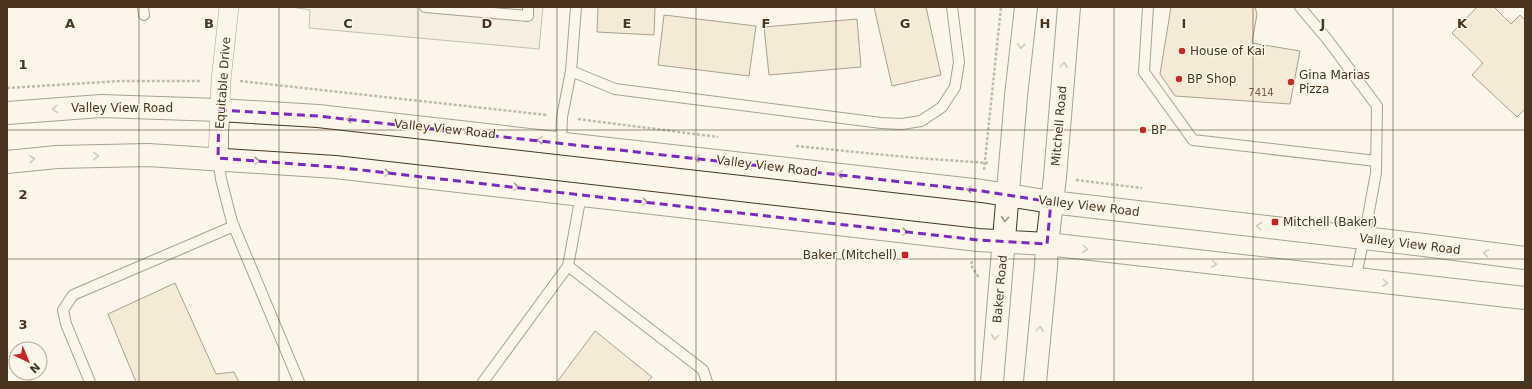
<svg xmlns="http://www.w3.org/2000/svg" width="1532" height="389" font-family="'DejaVu Sans',sans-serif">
<rect width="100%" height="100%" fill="#fbf6e9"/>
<path fill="#ede7d9" stroke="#887966" d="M292 7H543L539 49 309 28 310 10Z"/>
<path fill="#ecdcbc" stroke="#4a3520" d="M598 7H655L654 35 597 32Z
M874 7H926L941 75 892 86Z
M1171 7H1255L1257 14 1252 43 1300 51 1290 104 1175 96 1160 74Z
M1477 7H1494L1511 24 1520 15 1525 20V109L1517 117 1472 75 1483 63 1452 33Z
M664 15 756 26 749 76 658 65Z
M857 19 861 67 769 75 764 27Z
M175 283 216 374 234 372 239 382H136L108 314Z
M595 331 652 377 647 382H557Z"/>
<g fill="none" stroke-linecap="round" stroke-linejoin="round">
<g stroke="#4a3520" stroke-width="12">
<path id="service" d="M143 7 144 15
M425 7 528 16V7
M1148 7 1144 72 1193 140 1376 161
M1300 7 1327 39 1377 106 1376 173 1364 238 1355 280
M571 71 615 89 881 123 902 124 921 121 942 107 955 87 959 62 952 7
M561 142 562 117 571 71 576 7
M218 158 221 179 232 222 299 382
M568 266 703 370 707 382
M90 382 66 324 63 310 73 295 234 226
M483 382 568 266 581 195"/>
</g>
<g stroke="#4a3520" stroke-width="20">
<path id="minor" d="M218 158 221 80 229 7"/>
</g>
<g stroke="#4a3520" stroke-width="24">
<path id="secondary" d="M7 113 101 106 219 110 318 116 982 191 1051 202 1424 245 1525 258
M7 162 57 157 148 155 335 167 978 240 1047 244 1525 298
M992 382 1016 96 1026 7
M1035 382 1046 267 1047 244 1055 177 1069 7"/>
</g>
<path stroke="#7f6f5c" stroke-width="2.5" stroke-dasharray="3 2" stroke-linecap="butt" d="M240 81 547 115
M7 88 120 81H201
M578 119 718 137
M796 146 917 158 988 163
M984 170 1001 7
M1076 180 1142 188
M972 261 971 265 979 278"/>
<use href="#service" stroke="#fbf6e9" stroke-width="10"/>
<use href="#minor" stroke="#fbf6e9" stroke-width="19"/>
<use href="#secondary" stroke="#fbf6e9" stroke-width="22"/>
</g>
<defs><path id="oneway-chevron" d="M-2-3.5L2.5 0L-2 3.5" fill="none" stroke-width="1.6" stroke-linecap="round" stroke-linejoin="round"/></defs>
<g stroke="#a29684">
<use href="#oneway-chevron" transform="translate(1021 46) rotate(96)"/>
<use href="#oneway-chevron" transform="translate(1064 65) rotate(-85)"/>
<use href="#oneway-chevron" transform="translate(55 109) rotate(176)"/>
<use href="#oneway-chevron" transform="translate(349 119) rotate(-174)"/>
<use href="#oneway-chevron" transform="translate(540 140) rotate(-174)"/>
<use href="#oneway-chevron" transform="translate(96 156) rotate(-1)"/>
<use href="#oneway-chevron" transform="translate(697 158) rotate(-173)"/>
<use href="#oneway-chevron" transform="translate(32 159) rotate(-5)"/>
<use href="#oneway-chevron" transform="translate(257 161) rotate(4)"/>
<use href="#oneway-chevron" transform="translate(387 173) rotate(7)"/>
<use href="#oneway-chevron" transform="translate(840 174) rotate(-173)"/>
<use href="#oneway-chevron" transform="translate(516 187) rotate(7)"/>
<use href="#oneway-chevron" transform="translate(969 189) rotate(-173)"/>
<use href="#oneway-chevron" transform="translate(645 202) rotate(7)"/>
<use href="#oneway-chevron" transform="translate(1005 219) rotate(94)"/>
<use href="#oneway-chevron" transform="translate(1259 226) rotate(-173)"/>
<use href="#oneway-chevron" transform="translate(905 232) rotate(6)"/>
<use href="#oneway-chevron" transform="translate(1085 249) rotate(6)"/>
<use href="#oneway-chevron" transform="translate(1486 253) rotate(-172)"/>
<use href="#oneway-chevron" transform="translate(1214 264) rotate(6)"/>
<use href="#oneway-chevron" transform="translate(1385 283) rotate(6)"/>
<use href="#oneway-chevron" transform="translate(1040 329) rotate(-85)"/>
<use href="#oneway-chevron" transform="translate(995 337) rotate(95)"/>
</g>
<path d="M0 0H1532V389H0ZM219 110 318 116 982 191 1051 202 1047 244 978 240 335 167 218 158Z" fill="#fbf6e9" fill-opacity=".55" fill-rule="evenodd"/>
<path fill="none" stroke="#7b2cbf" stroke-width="3" stroke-dasharray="8 5" stroke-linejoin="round" d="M219 110 318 116 982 191 1051 202 1047 244 978 240 335 167 218 158Z"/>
<path fill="none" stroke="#4a3520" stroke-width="1" stroke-opacity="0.55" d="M139 7V382M279 7V382M418 7V382M557 7V382M696 7V382M836 7V382M975 7V382M1114 7V382M1253 7V382M1393 7V382M7 130H1525M7 259H1525"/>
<g fill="#c62828" stroke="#fbf6e9" stroke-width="1.5">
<circle cx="1182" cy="51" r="4"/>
<circle cx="1179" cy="79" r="4"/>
<circle cx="1291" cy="82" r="4"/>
<circle cx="1143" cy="130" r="4"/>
<rect x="1271" y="218" width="8" height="8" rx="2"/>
<rect x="901" y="251" width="8" height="8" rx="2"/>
</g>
<g text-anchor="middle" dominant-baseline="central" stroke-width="3" stroke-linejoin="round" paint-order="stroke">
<g font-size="10" fill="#725f47">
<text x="1261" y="92">7414</text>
</g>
<g font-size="12" fill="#4a3520" stroke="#fbf6e9" text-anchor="start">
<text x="1190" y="51">House of Kai</text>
<text x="1299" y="75">Gina Marias<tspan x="1299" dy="14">Pizza</tspan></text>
<text x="1187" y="79">BP Shop</text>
<text x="1151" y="130">BP</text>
<text x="1283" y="222">Mitchell (Baker)</text>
<text x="897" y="255" text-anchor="end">Baker (Mitchell)</text>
</g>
<g font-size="12" fill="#4a3520" stroke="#fbf6e9">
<text transform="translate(223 83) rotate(-86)">Equitable Drive</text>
<text x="122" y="108">Valley View Road</text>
<text transform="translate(1059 126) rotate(-85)">Mitchell Road</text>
<text transform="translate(445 129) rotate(6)">Valley View Road</text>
<text transform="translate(767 166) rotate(7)">Valley View Road</text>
<text transform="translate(1089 206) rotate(7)">Valley View Road</text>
<text transform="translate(1410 244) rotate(7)">Valley View Road</text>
<text transform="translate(1000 289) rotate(-85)">Baker Road</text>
</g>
</g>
<g font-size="13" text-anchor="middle" font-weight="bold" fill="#4a3520" stroke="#fbf6e9" stroke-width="3" stroke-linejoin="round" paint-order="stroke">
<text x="70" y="28">A</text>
<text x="209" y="28">B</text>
<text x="348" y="28">C</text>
<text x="487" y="28">D</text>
<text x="627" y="28">E</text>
<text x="766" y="28">F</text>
<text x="905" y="28">G</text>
<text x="1045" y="28">H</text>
<text x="1184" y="28">I</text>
<text x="1323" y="28">J</text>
<text x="1462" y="28">K</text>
<text x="23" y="69">1</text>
<text x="23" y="199">2</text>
<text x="23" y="329">3</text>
</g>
<rect width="1532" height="389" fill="none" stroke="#4a3520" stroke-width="16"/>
<g transform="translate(28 361) rotate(136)"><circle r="19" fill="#fbf6e9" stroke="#b4a999"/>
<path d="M0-3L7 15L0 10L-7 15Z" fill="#c62828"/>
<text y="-6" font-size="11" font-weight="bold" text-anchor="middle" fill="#4a3520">N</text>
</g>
</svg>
